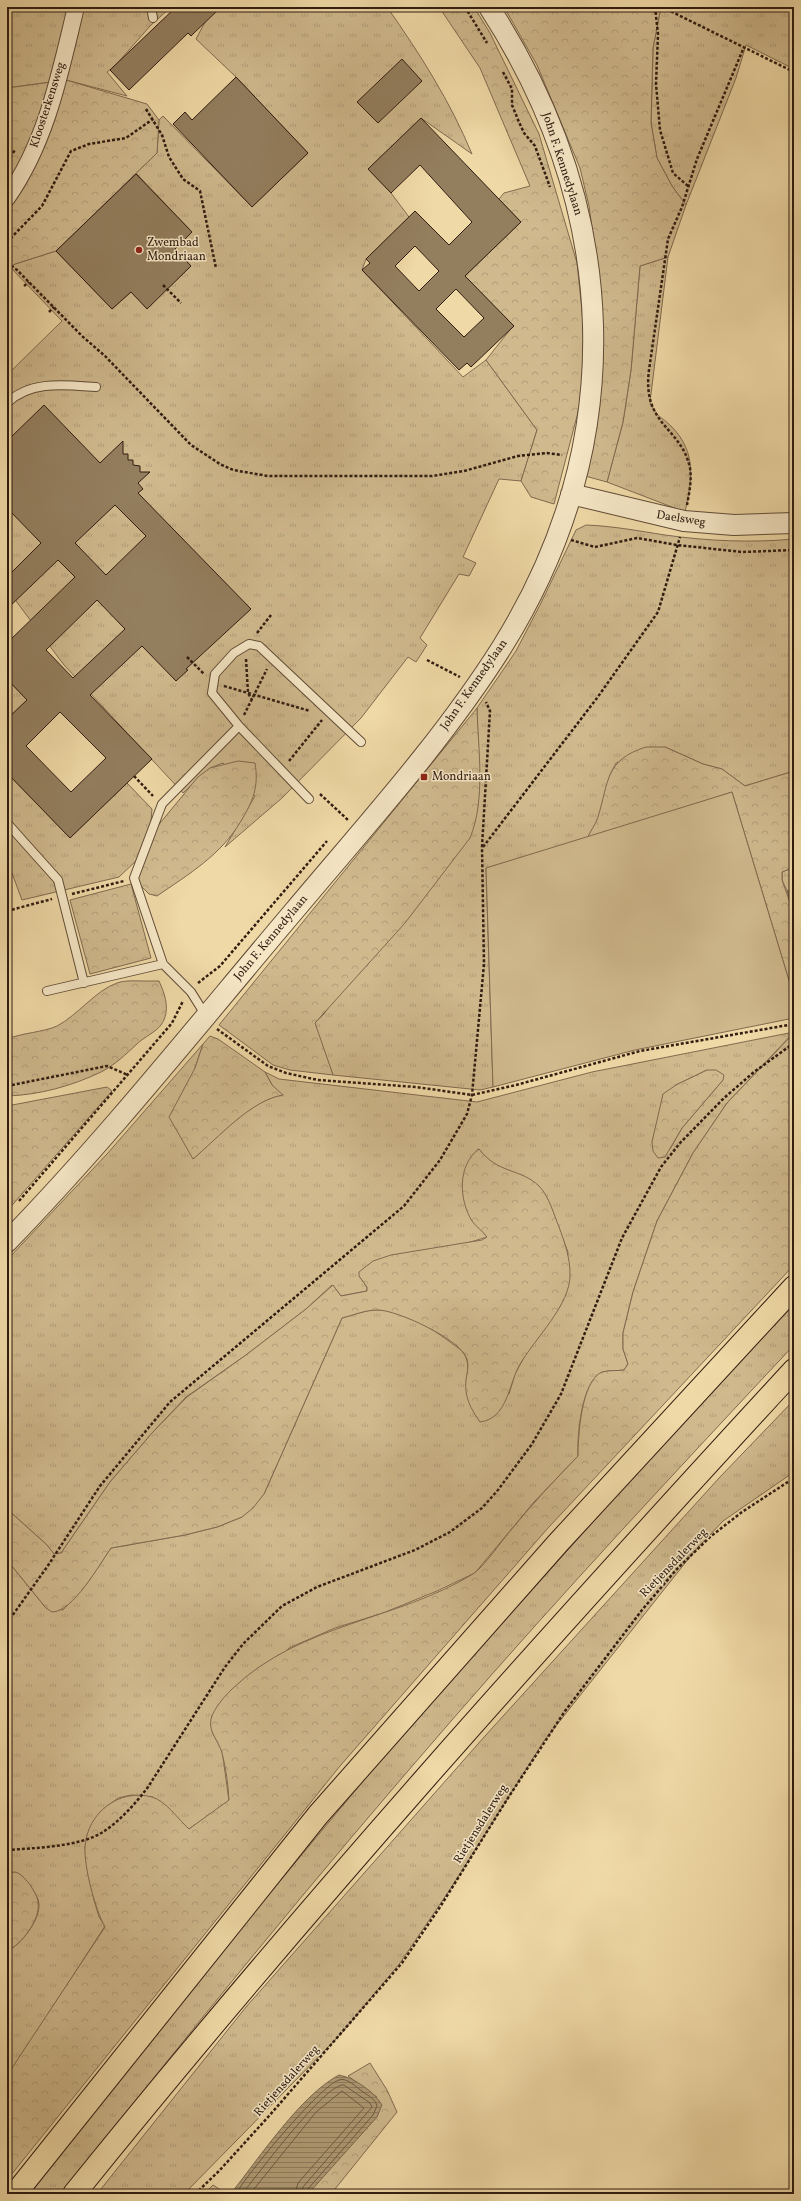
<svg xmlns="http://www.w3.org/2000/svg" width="801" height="2201" font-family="Vollkorn,serif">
<defs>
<pattern id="grass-tufts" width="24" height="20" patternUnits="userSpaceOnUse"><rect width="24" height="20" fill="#cfb98d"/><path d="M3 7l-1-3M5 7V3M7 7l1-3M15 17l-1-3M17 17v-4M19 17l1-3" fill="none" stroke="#b29e79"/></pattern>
<pattern id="forest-crowns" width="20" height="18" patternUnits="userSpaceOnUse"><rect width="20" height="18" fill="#cfb98d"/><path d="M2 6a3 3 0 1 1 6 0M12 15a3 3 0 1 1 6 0" fill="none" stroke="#b29e79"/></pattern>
<pattern id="water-rules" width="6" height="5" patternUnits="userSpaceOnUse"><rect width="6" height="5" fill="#ae9973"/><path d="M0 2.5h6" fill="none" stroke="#8e7c5d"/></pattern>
</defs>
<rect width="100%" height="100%" fill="#efd9a6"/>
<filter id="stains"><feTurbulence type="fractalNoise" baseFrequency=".005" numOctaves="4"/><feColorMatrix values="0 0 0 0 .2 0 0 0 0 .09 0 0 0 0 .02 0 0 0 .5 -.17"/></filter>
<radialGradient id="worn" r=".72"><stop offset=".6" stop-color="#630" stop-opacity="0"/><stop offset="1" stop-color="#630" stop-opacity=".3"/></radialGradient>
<path fill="url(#grass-tufts)" stroke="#806a4f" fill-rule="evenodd" d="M7 7H171L150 26 115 66 107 72 127 96 66 80 7 88Z
M213 7H387C420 54 450 101 472 154L421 118 368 169 391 193 409 217 366 259 362 270 463 377 486 360 537 430 521 481 499 479 463 557 476 563 469 576 459 574 420 638 427 645 416 662 408 657 361 718 282 798 225 847 255 796 223 763 210 768 183 793 64 665 7 589V375L62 321 11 268 15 264 56 251 112 309 131 292 147 308 191 266 175 249 192 232 136 173 157 153 159 120 163 116 252 207 308 153 236 77 196 39Z
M661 7H794V69L746 45 736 78 686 205 672 186 657 158 651 123 653 48Z
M668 257 650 402C658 419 660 415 672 427 697 453 692 480 685 512L607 482 623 422 631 370 640 266Z
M586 525C613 526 639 531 665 535 707 541 752 543 794 539V771L745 786 722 769 703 764 665 747 616 763 610 775 598 819 587 839 486 868 493 1087 480 1090 333 1075 314 1024 324 1014 479 783 477 708 516 651 541 603 576 530Z
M7 679 27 700 7 719Z
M7 773 70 838 127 783 152 809 151 822 139 858 119 877 22 900 7 860Z
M794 867V889L787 891 782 880V872Z
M794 1032 727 1103 693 1153 657 1221 633 1292 623 1333V1349L628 1364 624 1370C618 1371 609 1370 603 1372 581 1380 577 1437 578 1456L534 1502 475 1573 437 1591 383 1613 335 1628 289 1648 212 1732 222 1750 229 1801 189 1829 153 1797 131 1795 118 1798 100 1812 85 1847 94 1900 99 1917 105 1926 7 2078V1951C21 1945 40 1920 39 1904 38 1896 32 1888 27 1882 21 1874 18 1871 7 1873V1560L46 1608 63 1610 88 1582 111 1548 185 1535 217 1527 242 1517 264 1494 342 1318C350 1316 358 1313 366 1311 401 1304 435 1331 461 1350 470 1360 468 1369 466 1382L509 1394 515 1374 529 1348 561 1305 568 1252 546 1197 520 1175 497 1166 486 1158 479 1149 477 1150 484 1233 487 1237 359 1276 367 1287V1291L341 1296 332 1285 306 1309 246 1355 186 1397 152 1433 110 1482 61 1553 54 1554 47 1545 7 1509V1260L107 1154 203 1044 195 1068 193 1159C217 1138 251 1100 282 1095L272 1085 265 1072 279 1079 477 1102 592 1072ZM707 1070 723 1080 682 1128 670 1149 652 1142 659 1117 676 1085Z
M794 1305V1345C679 1468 563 1592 452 1720 318 1874 188 2033 62 2194H25L167 2017 393 1745 706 1396Z
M794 1400V1472L723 1521 693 1553 544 1741 451 1888 400 1963 340 2035 184 2194H97L246 2007 485 1736 720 1477Z"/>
<path fill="url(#forest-crowns)" stroke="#806a4f" d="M439 7H474L490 33 539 134 577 263 584 330 582 397 554 504 531 497 521 481 537 430 486 360 513 326 465 276 521 222 499 199 504 193 530 186 480 68Z
M504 7H661L653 48 651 123 657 158 672 186 686 205 668 257 640 266 631 370 623 422 607 482 585 476 597 417 603 355 601 293 589 206 580 168 537 65Z
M66 80 147 104 159 120 157 153 56 251 15 264 10 268 7 266V88Z
M477 708C478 749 486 799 470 838L405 923 315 1023 333 1075 290 1070 273 1065 219 1025Z
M646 747H665L703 764 722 769 745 786 794 771V867L782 872V880L794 914V997L732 792 587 839C590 831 596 824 598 817 609 781 605 760 646 747Z
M238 761 255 763C259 787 253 801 241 821 221 855 189 874 157 896L149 894 140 885 136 871 156 828 198 777 210 768Z
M131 884 151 958 90 974 70 900Z
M145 981H159C165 994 171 1011 161 1025 156 1032 144 1037 137 1044 126 1054 115 1065 101 1072 72 1086 39 1095 7 1096V1039C22 1033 44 1032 57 1026 78 1015 96 990 117 983 125 980 136 981 145 981Z
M794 1033V1265L548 1528 340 1766 7 2180 8 2074 105 1927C95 1909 84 1867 85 1847 87 1813 119 1788 152 1797 166 1801 178 1819 189 1829L229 1800C228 1784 226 1768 222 1753 219 1741 208 1732 211 1719 214 1708 224 1697 232 1689 301 1623 396 1621 473 1574 484 1567 502 1540 511 1530 532 1504 555 1480 578 1456 578 1437 581 1381 602 1372 609 1370 618 1371 624 1370L628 1364 623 1349V1333L633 1292 657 1221 693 1153 727 1103Z
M210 1036 218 1039 265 1072 272 1085 283 1095C251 1100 218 1138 193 1159L169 1117 195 1068 203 1044Z
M707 1070H716L724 1075 723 1080 682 1128 665 1157 658 1158 653 1151 652 1142 663 1094 676 1085Z
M107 1087 112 1091 7 1211V1106Z
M479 1149C498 1174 520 1168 539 1186 549 1196 554 1215 559 1227 565 1243 570 1258 570 1274 571 1305 534 1339 519 1366 509 1384 507 1419 480 1422 471 1409 464 1397 466 1380 467 1373 469 1366 467 1359 462 1340 397 1310 378 1310 365 1310 354 1315 342 1318L264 1494 253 1508 242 1517 217 1527 185 1535 111 1548C99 1565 73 1612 52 1612L46 1608 7 1560V1509L47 1545 54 1554 61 1553 110 1482 152 1433 187 1397 246 1355 306 1309 333 1285 341 1296 367 1291V1287L359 1276V1272L373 1261 391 1255 482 1240 487 1237C483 1231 476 1227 472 1221 459 1200 457 1165 479 1149Z
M15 1872C22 1874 26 1880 31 1886 34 1892 38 1897 38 1903 41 1919 21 1945 7 1951V1873Z
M370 2063 387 2090 397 2112 331 2194H308L377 2097 348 2076Z
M213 2185 227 2194H204Z"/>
<path fill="#cfb98d" stroke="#806a4f" d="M732 792 794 997V1018L635 1050 493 1087 486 868Z"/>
<path fill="url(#water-rules)" stroke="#7c674c" d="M794 889V914L787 891Z
M339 2075C355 2078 374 2092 382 2105L377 2117 308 2194H233L232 2192C260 2157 301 2095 339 2075Z"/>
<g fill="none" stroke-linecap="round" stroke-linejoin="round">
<path stroke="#6f5a42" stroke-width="1" d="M236 2194C245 2176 321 2085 339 2080 347 2077 356 2087 363 2092 369 2096 375 2099 377 2106L373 2115 307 2190 306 2194
M242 2194C256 2177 326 2082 344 2085L370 2103 372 2107 303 2187 301 2194
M250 2194 316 2112 342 2091 364 2108 298 2183 295 2194"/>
</g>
<path fill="#937e5e" stroke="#301c11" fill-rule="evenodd" d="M176 7H221L191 36 188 33 129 90 110 70Z
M402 59 422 81 378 123 357 102Z
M236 77 308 153 252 207 173 124 185 112 192 120Z
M421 118 521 222 465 276 514 326 471 367 467 363 459 370 362 270 370 263 366 259 415 211 449 245 472 222 420 165 391 193 368 169ZM415 246 439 271 419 291 395 266ZM456 289 484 318 464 337 436 309Z
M136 174 192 232 175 249 191 266 147 309 131 292 112 309 56 251Z
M44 405 100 463 123 441V454H128V460H133V465L140 466V472H150L138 483 143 489 138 493 251 609 186 669 188 670 176 681 142 646 90 695 152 759 70 838 7 773V719L27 700 7 679V643L75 577 58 560 7 609V577L41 543 7 508V441ZM115 505 146 536 106 575 75 543ZM97 600 125 629 73 678 46 650ZM60 712 106 758 71 792 26 746Z"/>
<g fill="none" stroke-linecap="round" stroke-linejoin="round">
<g stroke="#604b36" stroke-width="10">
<path id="service" d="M151 7 153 18
M7 403C31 380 65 385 96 387
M309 799 239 726 212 693 215 674 234 653 249 644 259 646 361 742
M7 823 58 880 84 983
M47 991 163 964
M206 1016 191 992 163 964 134 878 162 804 239 726"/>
</g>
<g stroke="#604b36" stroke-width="18">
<path id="minor" d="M7 198C47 141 60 73 76 7"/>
</g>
<g stroke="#604b36" stroke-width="22">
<path id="tertiary" d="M571 494 684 521 734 525 794 523
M7 1242C109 1137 200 1022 294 911 366 825 442 742 502 647 631 440 620 210 489 7"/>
</g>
<g stroke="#301c11" stroke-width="24">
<path id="motorway" d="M15 2194 318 1815 558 1543 794 1287
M74 2194C303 1910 547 1638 794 1370"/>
</g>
<path stroke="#301c11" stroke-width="2.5" stroke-dasharray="3 2" stroke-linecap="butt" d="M465 7 487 43
M655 7 658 34 656 84 660 130 673 173 688 186
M662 7 794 72
M503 72 512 89V105L519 122 524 133 535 146 550 187
M146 109 162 135 169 157 183 179 200 191 216 268
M7 161 15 150
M7 242 42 206 71 151 89 144 126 138 153 119
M7 263 17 270 82 336 105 356 191 445 220 464 233 470 268 476H432L464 471 518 456 547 453 562 455
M163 285 181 303
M24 286 29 282
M49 312 54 307
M687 505C689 494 692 480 690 468 681 426 642 426 649 370L668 239 682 207 697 159 744 47
M571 540 595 547 637 538 677 545 742 552 794 550
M257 633 271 615
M187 657 204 674
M246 659 248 693 252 700
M427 660 460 677
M224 686 310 711
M244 715 267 669
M289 761 322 720
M134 776 153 796
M320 794 348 820
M483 847 597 698 658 612 680 537
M72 894 124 881
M7 911 52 899
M198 983 220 966 327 841
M217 1029 268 1066 286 1073 318 1080 416 1087 472 1095 516 1085 640 1051 794 1024
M7 1086 107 1066 128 1075
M19 1201 172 1023 183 1001
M7 1623 47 1567 100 1486 170 1402 404 1206 440 1160 467 1114 472 1095 484 964 482 847 490 711 486 702
M7 1850C35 1848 79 1847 103 1832 120 1821 136 1803 148 1787L225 1667 243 1644 282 1606 317 1587 415 1550 450 1532 482 1508 498 1490 532 1444 561 1394 622 1238 661 1167 680 1143 724 1098 754 1072 794 1043
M195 2194 219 2171 269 2116 402 1963 440 1907 508 1798 565 1711 642 1610 676 1570 710 1537 742 1512 794 1478"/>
<use href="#service" stroke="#f5e6c5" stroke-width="8"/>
<use href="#minor" stroke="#f5e6c5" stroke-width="16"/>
<use href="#tertiary" stroke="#f5e6c5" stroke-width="20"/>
<use href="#motorway" stroke="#efd9a6" stroke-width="22"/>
</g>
<g fill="#8f2418" stroke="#f5e6c5" stroke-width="1.5">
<circle cx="139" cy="250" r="4"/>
<rect x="420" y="773" width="8" height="8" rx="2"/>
</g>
<g text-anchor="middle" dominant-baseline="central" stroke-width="3" stroke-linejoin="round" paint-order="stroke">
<g font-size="12" fill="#301c11" stroke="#f5e6c5">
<text transform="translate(48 105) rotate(-72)">Kloosterkensweg</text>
<text transform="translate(562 164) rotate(72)">John F. Kennedylaan</text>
<text transform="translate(681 519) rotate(9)">Daelsweg</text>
<text transform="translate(474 685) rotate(-55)">John F. Kennedylaan</text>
<text transform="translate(271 938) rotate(-50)">John F. Kennedylaan</text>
<text transform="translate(674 1563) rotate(-46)">Rietjensdalerweg</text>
<text transform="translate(481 1824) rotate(-58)">Rietjensdalerweg</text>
<text transform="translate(287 2081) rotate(-48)">Rietjensdalerweg</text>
</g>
<g font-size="12" fill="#301c11" stroke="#f5e6c5" text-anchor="start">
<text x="147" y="243">Zwembad<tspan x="147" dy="14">Mondriaan</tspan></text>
<text x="432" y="777">Mondriaan</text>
</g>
</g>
<rect width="801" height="2201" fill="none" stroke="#efd9a6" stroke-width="24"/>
<rect x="8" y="8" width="785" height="2185" fill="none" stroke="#301c11" stroke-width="2"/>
<rect x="12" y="12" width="777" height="2177" fill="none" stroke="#301c11"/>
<rect width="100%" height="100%" filter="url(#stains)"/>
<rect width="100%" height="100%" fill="url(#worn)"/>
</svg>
